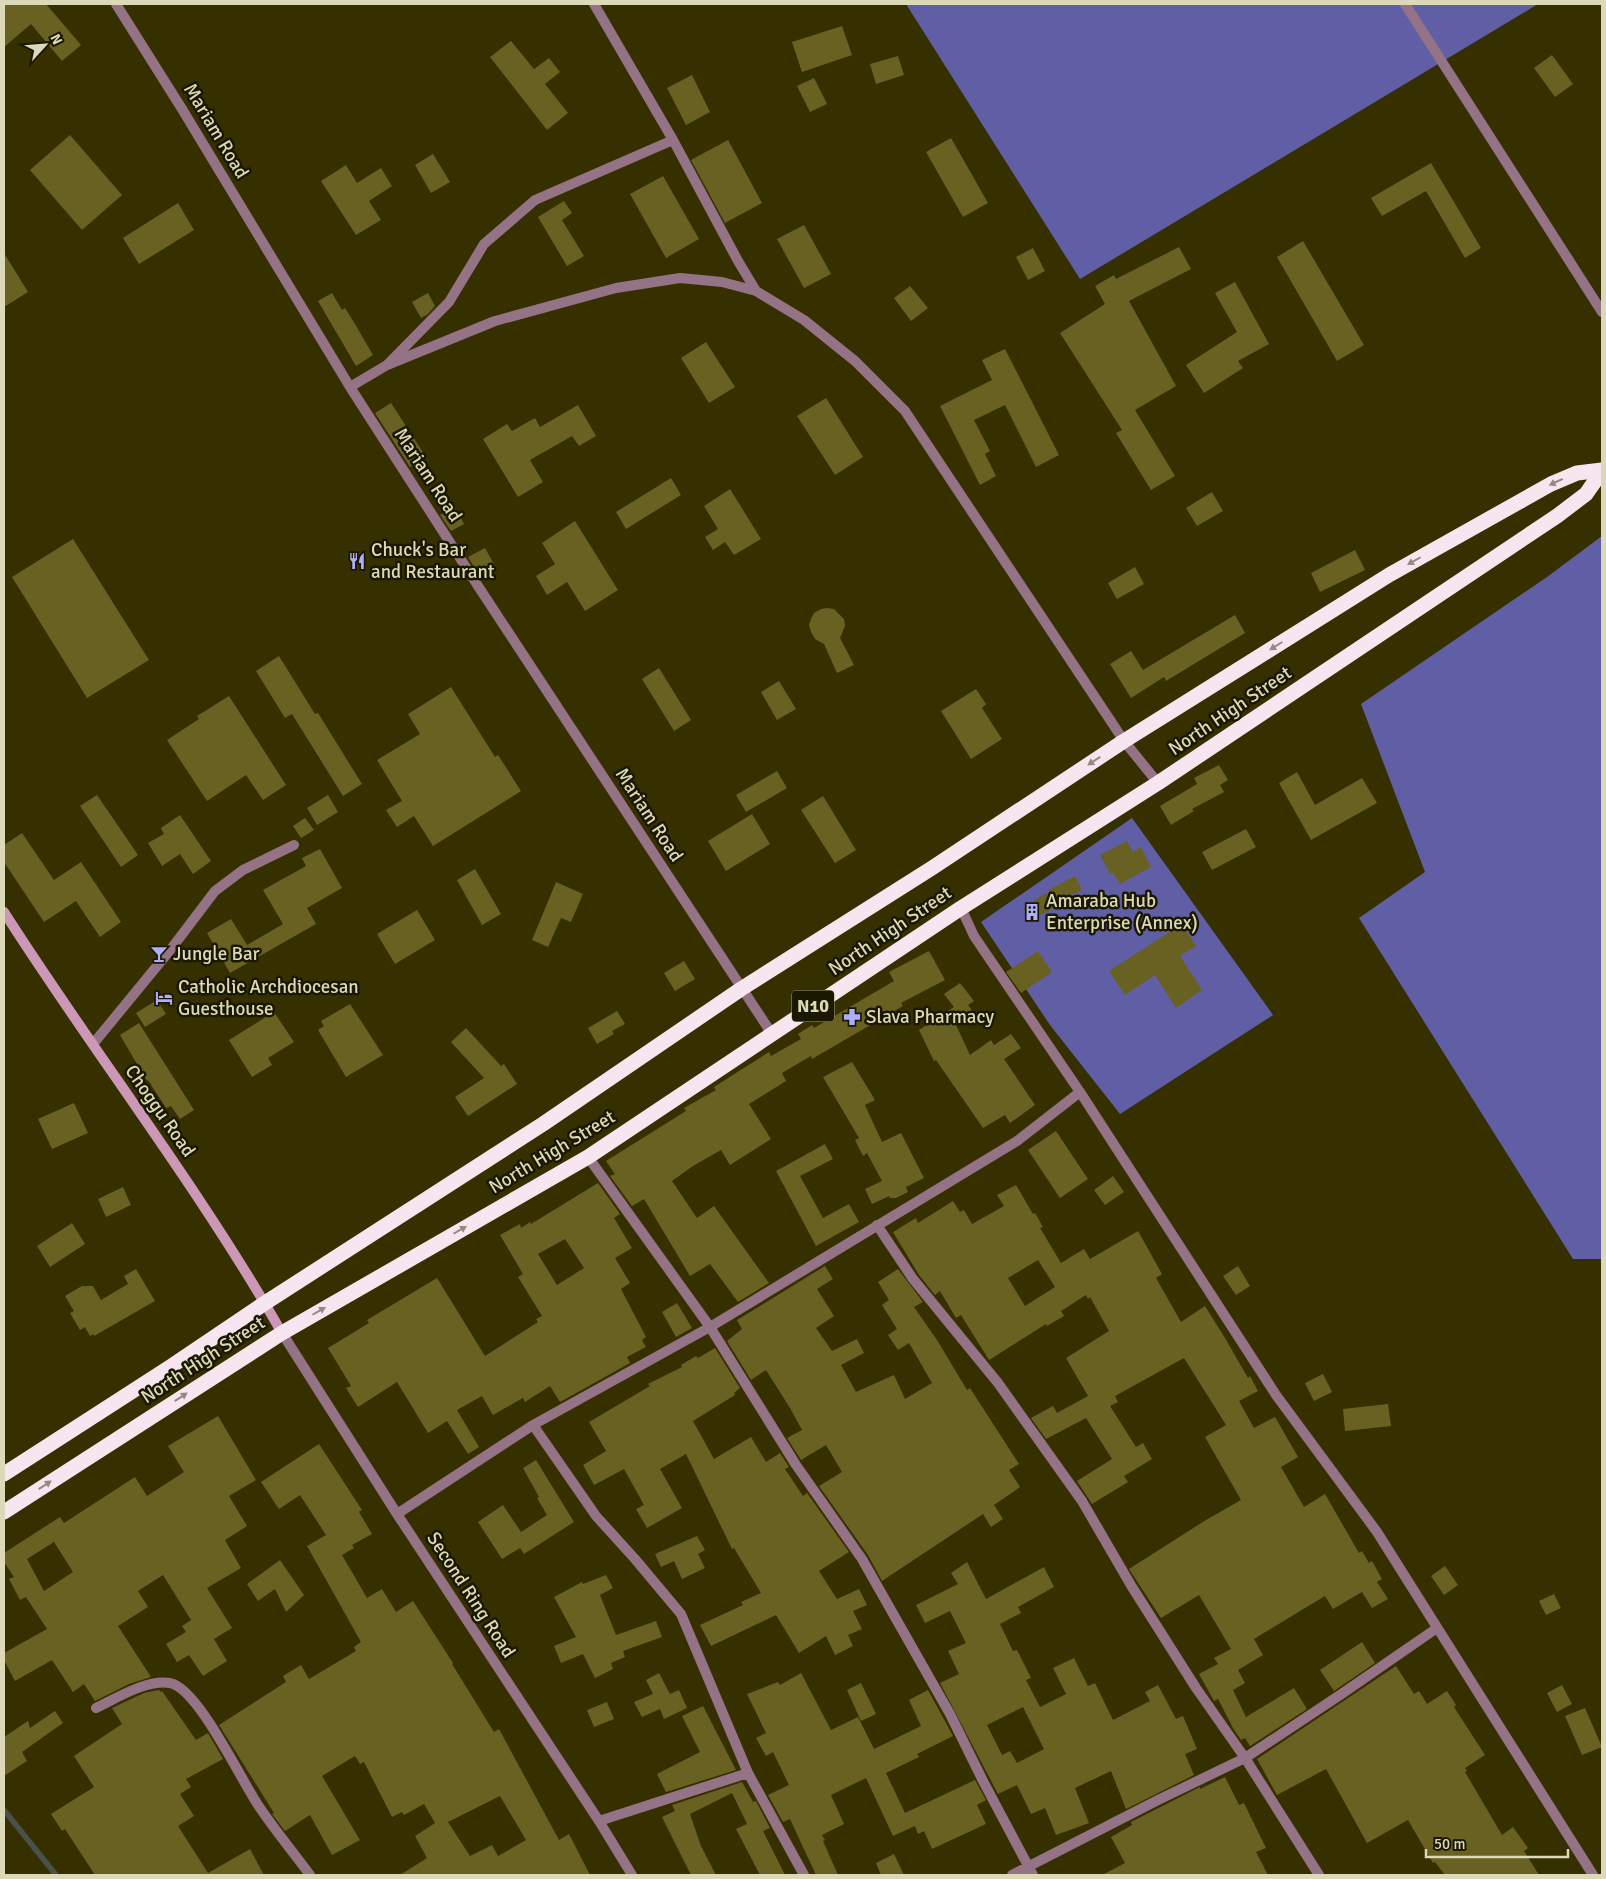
<svg xmlns="http://www.w3.org/2000/svg" width="1606" height="1879" font-family="Signika,sans-serif">
<rect width="100%" height="100%" fill="#363000"/>
<path fill="#605fa6" d="M906 4H1538L1080 279Z
M1602 536V1259H1573L1359 918 1425 872 1361 704 1547 577Z
M1132 818 1273 1015 1120 1114 1050 1025 981 922Z"/>
<g fill="none" stroke-linecap="round" stroke-linejoin="round">
<path stroke="#48514b" stroke-width="5.5" d="M4 1810 56 1875"/>
</g>
<path fill="#686122" fill-rule="evenodd" d="M4 4H46L81 45 62 61 31 24 4 47Z
M842 26 852 55 802 72 792 42Z
M511 41 534 69 549 58 560 72 545 84 568 113 547 130 490 57Z
M1552 55 1573 84 1555 97 1534 68Z
M898 56 904 75 876 84 870 64Z
M692 75 710 112 686 125 667 88Z
M814 78 827 104 810 112 797 86Z
M70 135 122 195 82 230 30 170Z
M951 138 988 203 963 217 926 152Z
M728 140 762 203 725 223 691 160Z
M433 154 450 182 431 193 415 165Z
M1431 163 1481 248 1465 258 1426 191 1382 216 1371 198Z
M346 165 357 183 381 168 392 186 369 201 381 220 356 235 321 181Z
M663 176 699 239 666 258 630 194Z
M564 201 572 213 562 220 584 256 567 266 538 217Z
M178 203 194 230 139 264 123 238Z
M804 225 831 274 804 288 777 239Z
M1303 241 1364 345 1337 361 1277 257Z
M1179 247 1191 269 1129 301 1176 386 1135 410 1175 476 1151 490 1116 433 1122 430 1060 333 1105 304 1095 286 1114 275 1116 279Z
M1033 248 1045 271 1028 280 1016 257Z
M4 253 28 292 4 307Z
M1235 282 1269 344 1238 361 1243 368 1204 393 1186 365 1237 332 1215 293Z
M910 286 928 308 911 321 894 298Z
M332 293 342 310 345 308 355 324 373 355 356 366 318 301Z
M428 293 435 306 428 314 421 318 412 302Z
M706 342 735 387 709 403 681 358Z
M1005 349 1059 455 1036 467 1005 405 974 420 990 451 985 454 996 476 980 485 940 406 992 380 982 360Z
M826 398 863 457 835 475 797 416Z
M391 403 426 457 410 467 375 413Z
M578 405 596 436 579 446 572 436 530 460 543 482 518 497 483 439 507 424 512 431 535 418 540 427Z
M671 478 681 495 626 529 616 512Z
M730 489 761 539 734 555 725 542 713 550 705 537 718 529 704 506Z
M1212 492 1223 511 1197 526 1186 508Z
M455 507 464 524 451 531 440 515Z
M575 521 618 590 585 611 567 582 547 595 536 576 555 564 542 543Z
M73 539 149 660 87 698 12 577Z
M485 548 495 566 479 575 468 557Z
M1355 550 1365 570 1320 592 1311 573Z
M1135 567 1144 584 1117 599 1108 583Z
M827 608 834 609 844 619 845 626 840 638 854 665 837 673 824 644 815 639 811 632 809 625 811 619 814 613 821 609Z
M1235 615 1245 633 1166 681 1164 677 1131 698 1110 664 1131 651 1143 670Z
M279 656 315 714 318 713 362 784 343 796 292 714 285 718 256 671Z
M659 668 691 720 674 731 642 679Z
M779 681 796 709 777 720 761 692Z
M451 687 495 757 498 755 521 791 433 846 414 816 397 827 386 810 402 801 377 760 420 734 408 714Z
M976 689 986 704 982 708 1002 739 971 759 941 711Z
M229 696 286 785 263 800 246 775 207 801 167 740 199 719 197 716Z
M1219 765 1228 780 1220 785 1224 792 1192 809 1194 811 1171 825 1160 806 1197 784 1194 778Z
M777 771 787 788 746 812 736 795Z
M1297 772 1315 805 1362 778 1377 803 1311 840 1279 783Z
M97 795 138 855 121 867 80 806Z
M328 795 338 812 317 825 307 808Z
M823 796 856 850 835 863 801 810Z
M752 814 770 844 726 871 708 841Z
M180 815 211 861 193 874 180 854 162 866 148 843 164 834 161 828Z
M305 818 314 830 301 838 293 826Z
M1246 829 1256 847 1212 870 1202 852Z
M22 833 54 880 81 862 121 922 100 937 76 901 44 922 4 862V845Z
M1127 841 1133 852 1141 847 1151 867 1120 884 1113 873 1110 874 1100 855Z
M320 849 342 888 307 908 316 924 230 973 207 933 231 919 247 945 283 924 263 890 306 866 302 858Z
M475 869 501 914 482 925 457 880Z
M1075 876 1082 890 1055 903 1048 890Z
M556 882 583 894 571 922 561 918 548 947 532 940Z
M1046 893 1054 908 1031 920 1023 908Z
M417 910 435 940 395 964 377 934Z
M1182 924 1196 946 1180 956 1202 990 1176 1008 1155 975 1125 995 1109 971Z
M929 951 945 980 901 1003 903 1006 812 1059 811 1056 782 1073 786 1081 749 1104 771 1139 730 1165 721 1150 693 1166 672 1181 697 1218 714 1206 769 1283 738 1302 710 1264 690 1276 644 1199 632 1206 610 1176 615 1174 606 1161 686 1111 684 1108 716 1090 714 1087 769 1052 771 1056 801 1039 798 1034 812 1025 814 1028 894 981 889 972Z
M1038 951 1052 972 1021 993 1006 972Z
M684 961 695 979 675 991 664 973Z
M960 983 974 1001 968 1005 973 1012 956 1025 970 1055 991 1040 994 1045 1011 1034 1021 1048 1004 1059 1035 1105 1010 1123 1005 1115 983 1128 936 1060 934 1061 919 1030 954 1007 944 994Z
M157 1000 166 1014 145 1027 136 1013Z
M350 1004 383 1055 346 1077 318 1030 324 1026 321 1021Z
M617 1011 625 1024 612 1031 614 1034 597 1044 588 1028Z
M274 1012 294 1042 268 1058 272 1065 252 1077 229 1040Z
M139 1023 194 1110 180 1119 171 1106 166 1108 148 1080 147 1081 120 1035Z
M466 1028 501 1066 504 1064 517 1084 468 1116 455 1097 484 1078 451 1042Z
M852 1062 875 1100 865 1105 882 1142 901 1133 924 1178 906 1187 908 1192 896 1198H890L889 1196 872 1204 865 1189 882 1181 867 1153 863 1156 855 1140 859 1138 823 1077Z
M74 1103 88 1133 52 1149 38 1119Z
M1056 1131 1088 1179 1060 1198 1028 1150Z
M825 1144 833 1159 800 1176 823 1218 849 1204 859 1222 816 1246 776 1171Z
M1113 1176 1124 1192 1105 1205 1094 1190Z
M598 1183 620 1214 614 1218 632 1248 615 1258 630 1283 621 1289 646 1337 642 1340 646 1347 627 1357 630 1363 560 1402 550 1386 525 1402 523 1398 493 1415 482 1396 457 1410 479 1447 468 1454 447 1421 428 1433 397 1382 358 1407 346 1388 351 1386 328 1348 369 1323 367 1320 437 1278 485 1356 538 1322 536 1319 542 1316 518 1277 523 1274 500 1235 520 1224 521 1228 530 1222 531 1224ZM565 1239 584 1268 557 1285 538 1254Z
M1016 1185 1033 1214 1035 1213 1043 1227 1040 1228 1061 1263 1084 1249 1090 1259 1138 1231 1162 1274 1156 1278 1181 1322 1205 1306 1225 1338 1248 1378 1250 1376 1258 1391 1239 1401 1254 1428 1275 1417 1298 1457 1281 1467 1304 1507 1325 1494 1359 1553 1362 1551 1369 1563 1372 1561 1382 1579 1377 1582 1388 1599 1372 1608 1362 1592 1333 1609 1325 1596 1254 1639 1263 1655 1238 1670 1245 1683 1233 1690 1246 1717 1294 1688 1307 1709 1250 1746 1245 1738 1241 1740 1233 1728 1218 1699 1214 1701 1199 1674 1218 1664 1214 1658 1231 1649 1199 1595 1161 1618 1129 1569 1206 1520 1241 1500 1205 1437 1226 1425 1184 1358 1115 1396 1118 1402 1110 1406 1136 1447 1143 1443 1152 1459 1124 1476 1128 1482 1092 1504 1077 1481 1112 1459 1086 1418 1046 1439 1031 1418 1053 1406 1057 1413 1088 1396 1066 1358 1109 1331 1090 1297 1088 1299 1086 1295 1061 1311 1064 1316 1047 1326 1046 1324 989 1360 961 1315 956 1318 940 1291 935 1295 919 1275 893 1232 916 1218 918 1223 953 1201 960 1212 964 1210 972 1224 1004 1206 997 1195ZM1038 1260 1055 1287 1025 1306 1008 1278Z
M123 1187 131 1205 106 1217 98 1199Z
M72 1223 85 1244 50 1267 37 1246Z
M825 1266 833 1279 817 1289 834 1316 816 1328 832 1351 857 1339 864 1353 841 1365 856 1392 894 1375 905 1399 932 1383 909 1343 898 1350 888 1335 897 1329 882 1305 889 1300 878 1282 898 1269 923 1302 914 1307 937 1340 967 1390 970 1388 1019 1464 1009 1470 1020 1487 994 1505 1003 1519 991 1527 983 1514 882 1581 868 1555 819 1486 842 1472 826 1445 801 1460 787 1438 802 1430 790 1408 766 1370 751 1380 727 1341 742 1329 737 1320Z
M1238 1266 1250 1286 1236 1295 1223 1276Z
M136 1269 155 1301 94 1336 93 1334 90 1336 85 1327 80 1330 70 1313 74 1311 65 1296 82 1286H93L101 1300 128 1284 124 1276Z
M677 1303 692 1328 676 1337 662 1312Z
M715 1348 740 1388 734 1393 735 1395 693 1421 714 1459 751 1437 766 1462 780 1453 789 1467 785 1469 803 1496 807 1493 849 1552 819 1571 837 1599 859 1589 867 1605 853 1611 862 1629 848 1635 853 1646 835 1655 826 1636 799 1653 776 1615 711 1646 700 1625 743 1605 741 1602 761 1593 734 1548 732 1549 686 1454 660 1469 682 1508 647 1528 636 1509 644 1505 624 1469 594 1485 583 1465 606 1451 589 1422 650 1386 648 1384 682 1367 681 1365 696 1356 698 1358Z
M1323 1374 1332 1392 1314 1401 1305 1383Z
M1388 1404 1391 1426 1345 1431 1343 1409Z
M218 1416 256 1480 229 1496 247 1526 225 1540 241 1568 207 1588 232 1628 214 1639 227 1661 203 1676 189 1655 177 1662 166 1644 186 1632 182 1626 191 1620 163 1575 138 1591 148 1607 118 1626 151 1677 129 1684 95 1701 84 1684 73 1692 52 1660 15 1681 4 1660V1653L47 1629 26 1597 20 1600 9 1579 14 1577 4 1562V1553L60 1517 64 1523 135 1477 147 1496 184 1472 168 1446ZM54 1542 73 1572 44 1591 27 1559Z
M319 1444 362 1510 359 1512 372 1534 352 1545 354 1548 342 1555 367 1598 382 1589 396 1612 413 1601 453 1663 452 1664 494 1732 499 1729 559 1840 569 1834 590 1875H400L427 1858 415 1836 435 1823 424 1804 404 1815 402 1812 392 1817 364 1762 360 1764 355 1756 322 1776 360 1840 332 1855 310 1815 285 1831 272 1814 274 1813 219 1725 286 1682 283 1676 301 1665 309 1679 356 1651 354 1647 361 1642 307 1546 326 1535 300 1495 279 1509 261 1482ZM500 1796 526 1840 498 1856 492 1845 470 1856 448 1822Z
M536 1460 574 1522 524 1554 520 1548 502 1559 478 1522 503 1505 521 1532 547 1515 537 1498 539 1497 523 1468Z
M697 1536 705 1550 698 1554 705 1568 682 1579 674 1561 661 1567 655 1554Z
M280 1560 304 1595 286 1612 275 1589 258 1601 247 1584Z
M967 1562 986 1599 1044 1567 1054 1587 1018 1607 1021 1613 1000 1624 1013 1651 1017 1650 1031 1678 1026 1680 1040 1707 1066 1694 1053 1668 1074 1658 1088 1686 1095 1683 1113 1720 1150 1701 1145 1692 1158 1685 1176 1719 1183 1716 1197 1749 1185 1754 1194 1775 1126 1809 1111 1771 1075 1788 1089 1823 1056 1835 1045 1808 1031 1814 1017 1785 998 1794 940 1683 959 1674 948 1651 966 1643 950 1611 925 1623 916 1605 958 1584 951 1573ZM1023 1707 1044 1749 1017 1763 1010 1751 1002 1755 987 1725Z
M1445 1566 1458 1585 1444 1595 1431 1576Z
M606 1575 613 1588 600 1595 616 1635 656 1621 662 1637 623 1651 625 1657 611 1663 613 1669 595 1678 583 1654 561 1663 554 1646 576 1637 554 1597 582 1582 583 1584Z
M1554 1594 1561 1608 1546 1615 1539 1601Z
M1362 1642 1375 1663 1334 1691 1320 1670Z
M1396 1666 1414 1694 1419 1691 1427 1704 1447 1691 1456 1705 1454 1707 1485 1755 1465 1768 1467 1771 1465 1772 1502 1835 1513 1827 1528 1848 1524 1851 1539 1875H1445L1435 1862 1433 1863 1408 1820 1367 1843 1326 1769 1277 1795 1257 1759Z
M659 1673 670 1694 679 1690 687 1708 664 1719 660 1709 642 1717 634 1702 653 1694 646 1680Z
M801 1673 831 1730 858 1717 874 1749 921 1726 909 1700 928 1690 953 1736 917 1754 919 1757 886 1773 905 1813 975 1780 986 1800 977 1805 986 1824 932 1849 924 1831 918 1834 915 1826 893 1836 866 1778 831 1795 844 1824 822 1835 825 1840 823 1841 838 1875H816L790 1819 783 1822 768 1795 789 1785 773 1752 766 1756 756 1738 766 1733 747 1694 778 1682 780 1685Z
M861 1683 876 1714 861 1721 847 1690Z
M1562 1685 1572 1704 1557 1712 1547 1693Z
M159 1690 161 1692 162 1691 196 1740 208 1733 223 1759 186 1779 191 1787 180 1794 194 1816 178 1826 208 1873 250 1849 264 1875H95L65 1829 62 1831 51 1814 94 1787 74 1756 122 1724 112 1708 144 1693Z
M607 1702 614 1719 594 1727 587 1710Z
M703 1706 736 1770 666 1792 657 1774 700 1752 682 1716Z
M1585 1708 1602 1747 1582 1755 1565 1716Z
M55 1711 63 1723 22 1752 27 1761 4 1776V1737L28 1721 30 1728Z
M1225 1777 1239 1805 1244 1803 1266 1848 1256 1852 1268 1875H1102L1125 1863 1111 1837 1132 1825 1131 1822 1200 1787V1789Z
M742 1782 753 1802 756 1801 770 1828 763 1831 785 1875H760L736 1829 747 1824 732 1793 690 1814 701 1846 716 1875H691L662 1817 675 1811 672 1805Z
M894 1854 904 1875H881L876 1863Z"/>
<g fill="none" stroke-linecap="round" stroke-linejoin="round">
<path stroke="#947386" stroke-width="10" d="M93 1044 171 949 215 891 243 870 294 845"/>
<path stroke="#947386" stroke-width="10" d="M116 4 182 109 350 387 478 586 772 1034
M594 4 673 140 738 261 756 291
M1405 4 1602 312
M387 365 495 321 616 288 680 278 722 282 756 291 804 320 855 361 905 411 1124 741 1158 783
M350 387 387 365 449 302 484 244 535 200 673 140
M961 908 974 936 1080 1092 1276 1395 1377 1532 1593 1875
M588 1157 710 1327 796 1465 862 1559 950 1714 983 1781 1033 1875
M877 1225 913 1279 998 1383 1082 1501 1132 1587 1196 1688 1245 1758 1319 1875
M282 1333 397 1514 599 1821 632 1875
M533 1425 596 1516 635 1559 681 1614 748 1773 804 1875
M397 1514 533 1425 710 1327 1017 1141 1080 1092
M96 1708C117 1698 147 1679 170 1683 198 1688 241 1780 258 1805 274 1829 293 1852 310 1875
M599 1821 748 1773
M1012 1875 1158 1800 1245 1758 1343 1693 1437 1628"/>
<path stroke="#cd98b7" stroke-width="10" d="M4 912C94 1053 198 1186 282 1333"/>
<path stroke="#f7e6f0" stroke-width="15" d="M4 1474 170 1367 265 1303 543 1124 741 989 932 868 1124 741 1389 575 1551 484 1577 473 1602 470
M4 1512 282 1333 588 1157 961 908 1158 783 1557 516 1586 494 1602 471"/>
</g>
<defs><path id="oneway-solid" d="M-6-.8H1V-3.2L6.5 0L1 3.2V.8H-6Z" transform="scale(1.25)"/></defs>
<g fill="#948984">
<use href="#oneway-solid" transform="translate(1556 482) rotate(155)"/>
<use href="#oneway-solid" transform="translate(1414 561) rotate(150)"/>
<use href="#oneway-solid" transform="translate(1276 646) rotate(148)"/>
<use href="#oneway-solid" transform="translate(1094 761) rotate(147)"/>
<use href="#oneway-solid" transform="translate(460 1230) rotate(-30)"/>
<use href="#oneway-solid" transform="translate(319 1311) rotate(-30)"/>
<use href="#oneway-solid" transform="translate(181 1397) rotate(-33)"/>
<use href="#oneway-solid" transform="translate(45 1485) rotate(-33)"/>
</g>
<defs>
<g id="restaurant-bare" transform="scale(1.35)"><path d="M-5-6h1v4h1v-4h1v4h1v-4h1v5L-1.5 .5V6h-2V.5L-5-1ZM5-6V6H3V1.5H1.5Q1.5-4 5-6Z" fill="#adaffb" stroke="#1b1801" stroke-width="2.5" paint-order="stroke"/></g>
<g id="building-bare" transform="scale(1.35)"><path d="M-4-6H4V6H1V3H-1V6H-4ZM-2.5-4.3h1.7v1.8h-1.7ZM.8-4.3h1.7v1.8H.8ZM-2.5-1h1.7V.8h-1.7ZM.8-1h1.7V.8H.8Z" fill="#adaffb" stroke="#1b1801" stroke-width="2.5" paint-order="stroke"/></g>
<g id="bar-bare" transform="scale(1.35)"><path d="M-6-5H6L.8 .8V4.5H3.5V6h-7V4.5H-.8V.8Z" fill="#adaffb" stroke="#1b1801" stroke-width="2.5" paint-order="stroke"/></g>
<g id="hotel-bare" transform="scale(1.35)"><path d="M-6-4.5h1.5V1H6V5H4.5V3h-9V5H-6ZM-4 0a1.8 1.8 0 1 1 3.6 0ZM.5 0V-2.5h3Q6-2.5 6 0Z" fill="#adaffb" stroke="#1b1801" stroke-width="2.5" paint-order="stroke"/></g>
<g id="pharmacy-bare" transform="scale(1.35)"><path d="M-2-6h4v4h4v4h-4v4h-4v-4h-4v-4h4Z" fill="#adaffb" stroke="#1b1801" stroke-width="2.5" paint-order="stroke"/></g>
</defs>
<g fill-rule="evenodd">
<use href="#restaurant-bare" x="357" y="561"/>
<use href="#building-bare" x="1032" y="912"/>
<use href="#bar-bare" x="159" y="954"/>
<use href="#hotel-bare" x="164" y="998"/>
<use href="#pharmacy-bare" x="852" y="1017"/>
</g>
<g text-anchor="middle" dominant-baseline="central" stroke-width="5" stroke-linejoin="round" paint-order="stroke">
<rect fill="#1b1801" stroke="#a29f82" stroke-width="1" x="792" y="990.5" width="42" height="31" rx="4"/>
<g font-size="18" font-weight="bold" fill="#dcd9b9">
<text x="813" y="1006">N10</text>
</g>
<g font-size="19" fill="#dcd9b9" stroke="#1b1801">
<text transform="translate(216 131) rotate(59)">Mariam Road</text>
<text transform="translate(428 475) rotate(57)">Mariam Road</text>
<text transform="translate(1230 711) rotate(-34)">North High Street</text>
<text transform="translate(649 815) rotate(57)">Mariam Road</text>
<text transform="translate(890 931) rotate(-34)">North High Street</text>
<text transform="translate(160 1111) rotate(55)">Choggu Road</text>
<text transform="translate(552 1152) rotate(-31)">North High Street</text>
<text transform="translate(203 1360) rotate(-33)">North High Street</text>
<text transform="translate(471 1595) rotate(57)">Second Ring Road</text>
</g>
<g font-size="19" fill="#dcd9b9" stroke="#1b1801" text-anchor="start">
<text x="371" y="550">Chuck's Bar<tspan x="371" dy="22">and Restaurant</tspan></text>
<text x="1046" y="901">Amaraba Hub<tspan x="1046" dy="22">Enterprise (Annex)</tspan></text>
<text x="173" y="954">Jungle Bar</text>
<text x="178" y="987">Catholic Archdiocesan<tspan x="178" dy="22">Guesthouse</tspan></text>
<text x="866" y="1017">Slava Pharmacy</text>
</g>
</g>
<rect width="1606" height="1879" fill="none" stroke="#dcd9b9" stroke-width="10"/>
<g transform="translate(45 45) rotate(64)" stroke="#1b1801" stroke-width="4" paint-order="stroke">
<path d="M0-4L9 19L0 12L-9 19Z" fill="#dcd9b9"/>
<text y="-8" font-size="14" font-weight="bold" text-anchor="middle" fill="#dcd9b9">N</text>
</g>
<path d="M1426 1849v8h142v-8" fill="none" stroke="#dcd9b9" stroke-width="2.5"/>
<text x="1434" y="1849" font-size="15" fill="#dcd9b9" stroke="#1b1801" stroke-width="4" paint-order="stroke">50 m</text>
</svg>
